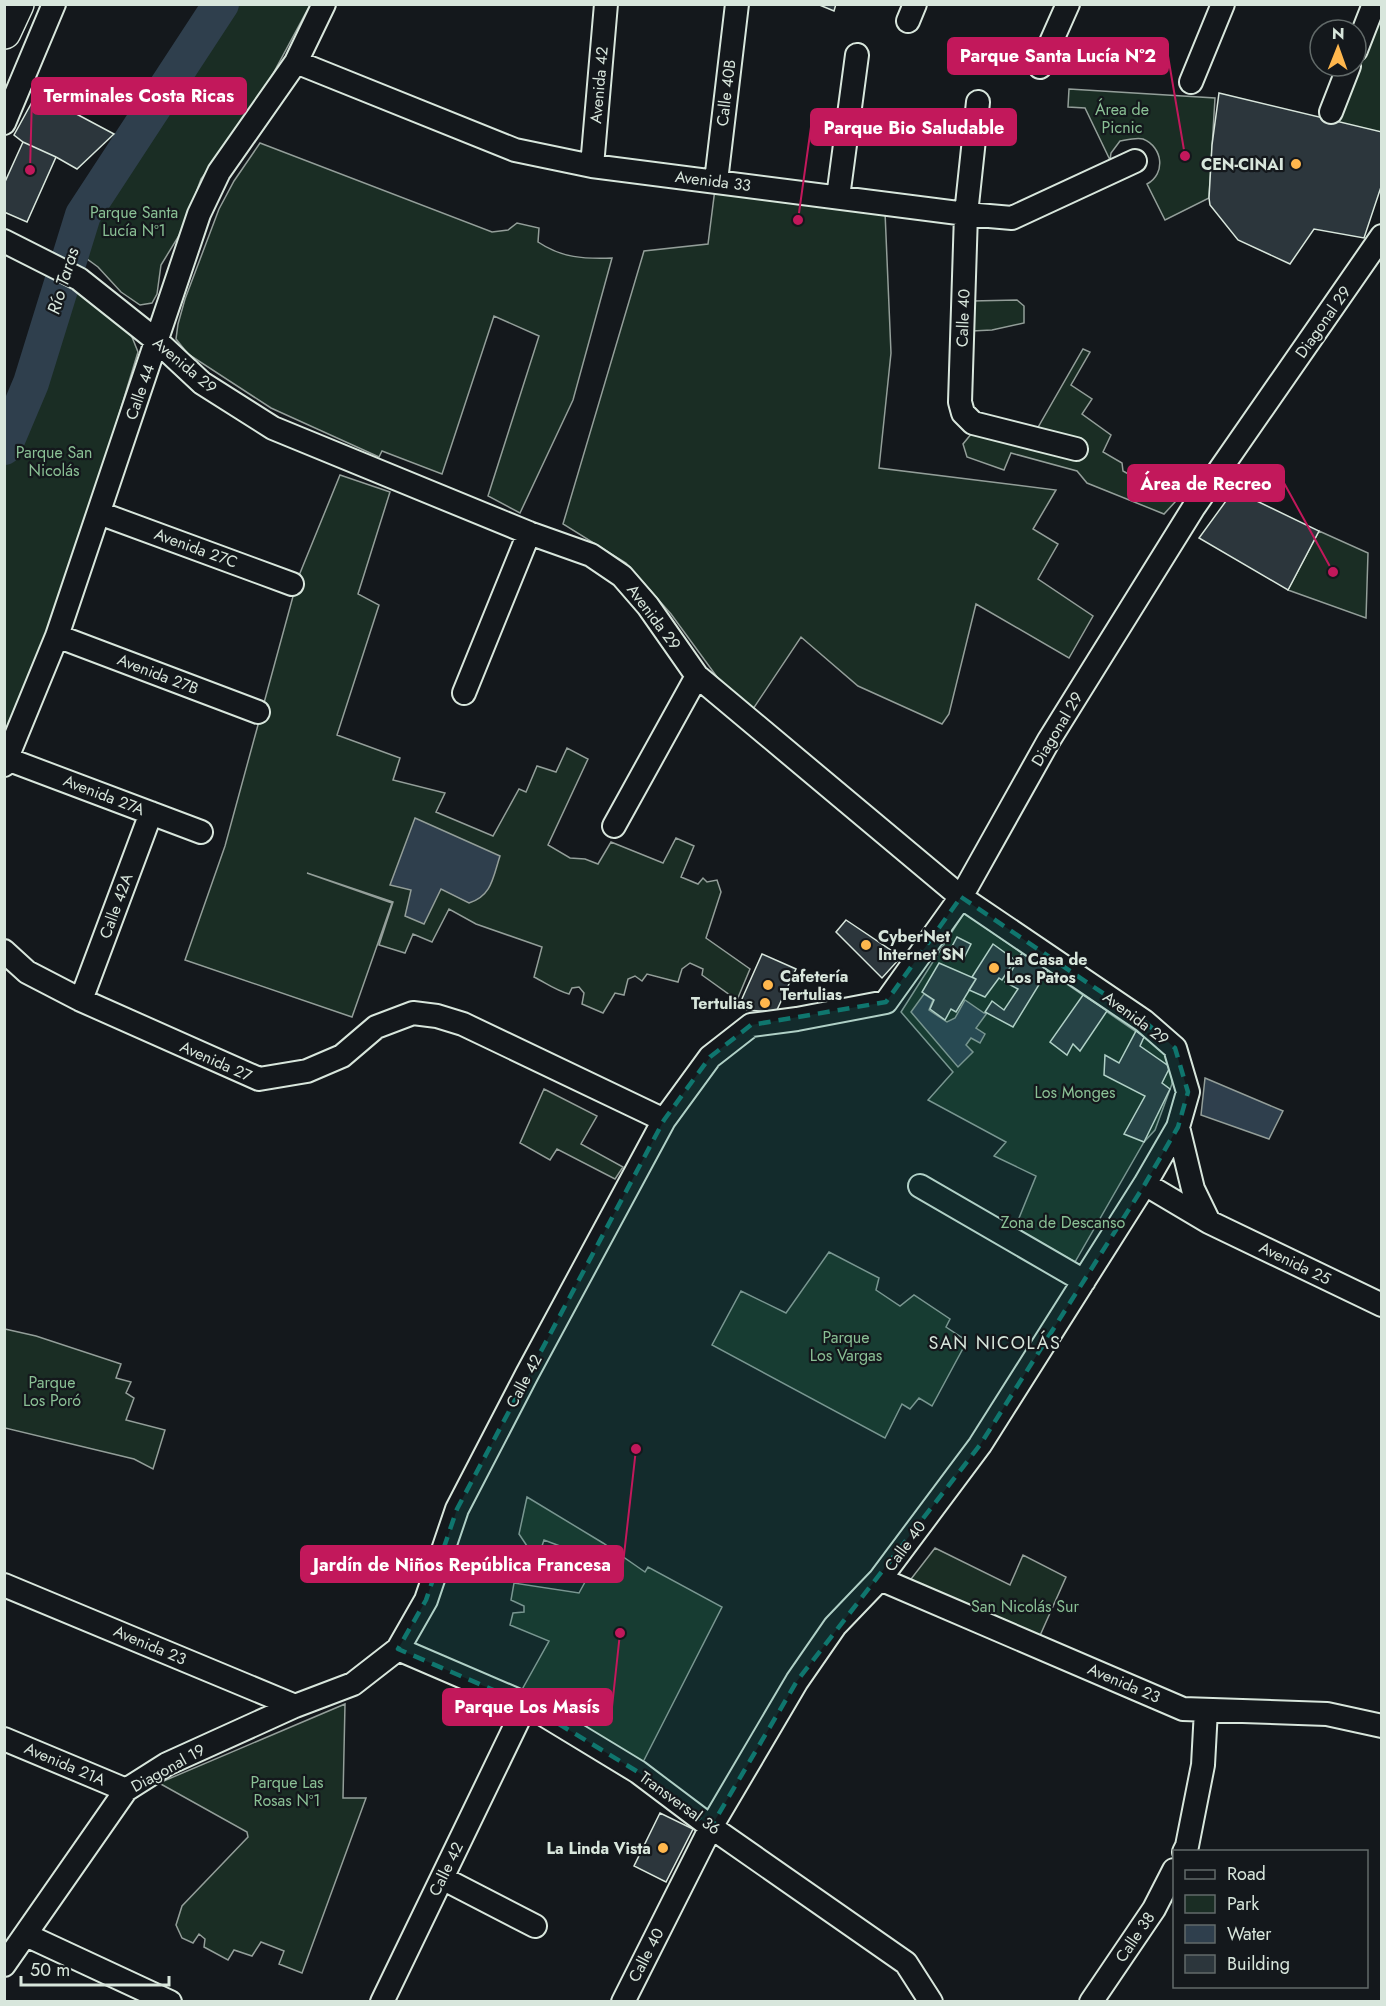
<svg xmlns="http://www.w3.org/2000/svg" width="1386" height="2006" font-family="Jost,sans-serif">
<rect width="100%" height="100%" fill="#14181c"/>
<path fill="#1a2d24" stroke="#939e99" stroke-width="1.5" d="M229 5H310L260 98 201 179 183 229 161 265 157 294 152 303 140 305 121 292 98 267 72 248 93 199 181 75Z
M1374 15 1381 18V144L1331 125Z
M1069 89 1215 98 1209 198 1165 220 1147 184C1166 174 1163 147 1143 139 1137 137 1126 140 1120 141L1111 153 1110 160 1085 108 1068 107Z
M260 143 492 232 508 230 517 223 539 228 538 242C562 258 584 259 612 258L573 400 520 513 488 496 539 336 494 316 442 474 382 451 379 457 271 408 188 354 176 339 178 324 185 299 219 209 234 181Z
M716 181 885 212 891 353 879 468 1056 490 1033 529 1058 544 1038 579 1093 616 1069 658 976 604 949 714 942 724 858 686 801 637 747 718 671 614 626 563 563 524 644 251 708 244Z
M66 277 130 332 138 352 52 635 5 741V454L34 381Z
M1017 300 1024 306V323L992 330 972 331V301Z
M1083 349 1090 352 1071 385 1092 399 1082 414 1111 435 1103 452 1122 463 1123 471 1176 501 1164 514 1087 483 1077 471 1011 453 1004 470 967 457 963 444 972 433 1037 429Z
M340 475 390 492 358 594 379 605 337 735 400 758 393 780 445 793 436 812 493 836 519 789 526 792 537 766 556 772 567 748 588 759 548 845 570 858 585 859 598 864 611 842 663 863 676 838 694 846 681 877 698 884 703 878 707 882 717 880 721 892 706 938 750 969 737 1000 702 975 703 969 690 963 682 969 678 982 647 974 642 981 635 976 628 979 624 995 615 993 603 1013 582 1004 584 993 579 987 572 988 569 994C555 990 546 983 534 977L542 947 476 924 449 909 432 942 413 934 405 953 379 945 393 902 307 873 392 903 352 1017 185 960 225 846 298 578Z
M1319 531 1368 553 1366 618 1288 590Z
M964 913 1171 1056 1172 1084 1155 1130 1144 1142 1075 1262 1015 1228 1036 1176 994 1156 1006 1142 928 1100 953 1072 901 1012Z
M544 1089 597 1116 581 1144 623 1167 615 1179 557 1149 550 1160 520 1143Z
M829 1252 879 1278 876 1290 900 1306 914 1295 950 1319 946 1327 967 1341 932 1406 919 1398 910 1409 902 1404 885 1438 712 1345 741 1291 786 1313Z
M5 1329 36 1336 121 1364 116 1378 131 1382 126 1393 134 1398 126 1420 165 1430 153 1469 134 1459 5 1428Z
M527 1497 603 1543 645 1572 648 1567 722 1607 638 1772 519 1695 549 1641 510 1625 513 1613 524 1612V1606L511 1600 514 1583 579 1593 597 1560 544 1540 541 1549 527 1546 519 1534Z
M935 1548 1010 1585 1023 1555 1066 1577 1038 1640 943 1600 911 1579Z
M345 1704 343 1798H366L302 1973 279 1964 284 1951 261 1942 252 1956 234 1950 228 1960 204 1947 205 1939 199 1934 193 1943 182 1938 176 1925 182 1906 248 1837 247 1832 159 1783Z"/>
<path fill="#2f3f4d" stroke="#939e99" stroke-width="1.5" d="M415 818 500 856C493 877 492 896 469 903L441 889 424 924 405 916 411 890 390 885Z
M924 994 933 1000 929 1010 947 1022 955 1018 965 1000 984 1013H987L976 1028 985 1034 980 1043 971 1038 966 1045 973 1052 958 1067 911 1012Z
M1205 1078 1283 1111 1269 1139 1201 1115Z"/>
<g fill="none" stroke-linecap="round" stroke-linejoin="round">
<path stroke="#2f3f4d" stroke-width="36" d="M4 447 31 383 83 215 221 4"/>
</g>
<path fill="#2c363c" stroke="#d8e6dc" stroke-width="1.5" d="M817 4H836L834 11Z
M37 93 114 134 77 169 56 157 23 142 14 135Z
M1219 93 1382 132V184L1364 238 1314 229 1290 264 1238 240 1210 205 1209 198 1212 145Z
M23 142 56 157 27 222 4 212V184Z
M1234 490 1319 531 1288 590 1199 538Z
M846 920 901 957 882 978 836 932Z
M957 937 971 944 963 960 949 952Z
M993 944 1015 960 1002 980 999 978 985 997 969 990 976 979 972 977Z
M1022 953 1048 970 1013 1027 985 1012 992 1001 1004 1010 1018 989 1005 982Z
M762 954 796 969 776 1012 744 1010 741 1001Z
M939 963 976 979 956 1012 951 1009 945 1020 930 1009 934 1000 922 992Z
M1083 995 1107 1011 1080 1051 1073 1044 1067 1055 1050 1042Z
M1136 1031 1144 1037 1140 1046 1170 1067 1162 1083 1170 1089 1144 1142 1124 1134 1145 1096 1104 1075 1105 1055 1119 1063Z
M660 1813 693 1829 666 1882 634 1866Z"/>
<g fill="none" stroke-linecap="round" stroke-linejoin="round">
<g stroke="#d8e6dc" stroke-width="26">
<path id="minor" d="M908 21 915 4
M1356 50 1374 4
M296 62 515 150 592 166 966 214 1012 218 1135 161
M1040 67 1068 4
M1191 82 1223 4
M978 102 966 214 960 402 963 413 973 423 1076 449
M1331 112 1349 66
M4 123 54 4
M592 166 606 4
M716 181 737 4
M838 197 857 55
M4 241 79 279 157 341 202 383 273 428 529 533 591 555 622 576 648 606 697 676 961 897 1144 1021 1175 1048 1188 1092 1178 1127 1145 1184 980 1445 880 1579 835 1626 797 1681 711 1827 623 2002
M99 513 292 584
M57 636 258 712
M464 693 529 533
M7 759 201 832
M4 765 57 636 199 214 219 172 296 62 324 4
M614 826 697 676
M4 951 27 972 81 1000 259 1079 307 1071 342 1056 376 1027 413 1013 437 1016 463 1024 664 1120
M81 1000 151 813
M1178 1127 1193 1189 1209 1222
M1145 1184 1209 1222 1382 1305
M920 1186 1084 1281
M880 1579 1183 1709 1327 1714 1382 1726
M4 1585 295 1706
M398 1649 526 1704 638 1772 711 1827 906 1963 931 2002
M4 1739 126 1790
M1184 1852 1187 1846 1203 1765 1206 1710
M442 1878 535 1926
M26 1935 170 2002
M4 1965 126 1790 167 1764 295 1706 353 1684 398 1649 426 1600 457 1509 527 1374 664 1120 710 1057 751 1025 797 1019 886 1002 961 897 1049 740 1194 507 1382 236
M382 2002 526 1704
M1091 2002 1154 1909 1174 1870"/>
</g>
<g stroke="#d8e6dc" stroke-width="36">
<path id="highway" d="M4 32 17 4"/>
</g>
<use href="#minor" stroke="#14181c" stroke-width="22"/>
<use href="#highway" stroke="#14181c" stroke-width="33"/>
</g>
<path fill="#0f766e" fill-opacity="0.2" stroke="#0f766e" stroke-width="4.5" stroke-dasharray="12 8" stroke-linejoin="round" d="M961 897 1144 1021 1175 1048 1188 1092 1178 1127 1145 1184 980 1445 797 1681 711 1827 638 1772 526 1704 398 1649 426 1600 457 1509 664 1120 710 1057 751 1025 886 1002Z"/>
<g fill="#ffb74d" stroke="#14181c" stroke-width="2">
<circle cx="1296" cy="164" r="6"/>
<circle cx="866" cy="945" r="6"/>
<circle cx="994" cy="968" r="6"/>
<circle cx="768" cy="985" r="6"/>
<circle cx="765" cy="1003" r="6"/>
<circle cx="663" cy="1848" r="6"/>
</g>
<g text-anchor="middle" dominant-baseline="central" stroke-width="4.5" stroke-linejoin="round" paint-order="stroke">
<g font-size="16" fill="#d8e6dc" stroke="#14181c">
<text transform="translate(599 85) rotate(-85)">Avenida 42</text>
<text transform="translate(726 93) rotate(-83)">Calle 40B</text>
<text transform="translate(713 181) rotate(7)">Avenida 33</text>
<text transform="translate(963 318) rotate(-88)">Calle 40</text>
<text transform="translate(1323 322) rotate(-55)">Diagonal 29</text>
<text transform="translate(185 365) rotate(40)">Avenida 29</text>
<text transform="translate(140 392) rotate(-71)">Calle 44</text>
<text transform="translate(196 548) rotate(20)">Avenida 27C</text>
<text transform="translate(654 617) rotate(53)">Avenida 29</text>
<text transform="translate(158 674) rotate(21)">Avenida 27B</text>
<text transform="translate(1057 729) rotate(-59)">Diagonal 29</text>
<text transform="translate(104 795) rotate(21)">Avenida 27A</text>
<text transform="translate(116 906) rotate(-70)">Calle 42A</text>
<text transform="translate(1136 1018) rotate(37)">Avenida 29</text>
<text transform="translate(216 1061) rotate(24)">Avenida 27</text>
<text transform="translate(1295 1263) rotate(26)">Avenida 25</text>
<text transform="translate(524 1381) rotate(-62)">Calle 42</text>
<text transform="translate(905 1546) rotate(-54)">Calle 40</text>
<text transform="translate(150 1645) rotate(23)">Avenida 23</text>
<text transform="translate(1124 1683) rotate(23)">Avenida 23</text>
<text transform="translate(65 1764) rotate(23)">Avenida 21A</text>
<text transform="translate(168 1768) rotate(-29)">Diagonal 19</text>
<text transform="translate(680 1803) rotate(36)">Transversal 36</text>
<text transform="translate(446 1869) rotate(-64)">Calle 42</text>
<text transform="translate(1135 1937) rotate(-56)">Calle 38</text>
<text transform="translate(646 1955) rotate(-63)">Calle 40</text>
</g>
<g font-size="16" fill="#8ac095" stroke="#14181c">
<text x="1122" y="109">Área de<tspan x="1122" dy="18">Picnic</tspan></text>
<text x="134" y="212">Parque Santa<tspan x="134" dy="18">Lucía Nº1</tspan></text>
<text x="54" y="452">Parque San<tspan x="54" dy="18">Nicolás</tspan></text>
<text x="1075" y="1092">Los Monges</text>
<text x="1063" y="1222">Zona de Descanso</text>
<text x="846" y="1337">Parque<tspan x="846" dy="18">Los Vargas</tspan></text>
<text x="52" y="1382">Parque<tspan x="52" dy="18">Los Poró</tspan></text>
<text x="1025" y="1606">San Nicolás Sur</text>
<text x="287" y="1782">Parque Las<tspan x="287" dy="18">Rosas Nº1</tspan></text>
</g>
<g font-size="16" font-weight="bold" fill="#d8e6dc" stroke="#14181c" text-anchor="end">
<text x="1284" y="164">CEN-CINAI</text>
<text x="878" y="936" text-anchor="start">CyberNet<tspan x="878" dy="18">Internet SN</tspan></text>
<text x="1006" y="959" text-anchor="start">La Casa de<tspan x="1006" dy="18">Los Patos</tspan></text>
<text x="780" y="976" text-anchor="start">Cafetería<tspan x="780" dy="18">Tertulias</tspan></text>
<text x="753" y="1003">Tertulias</text>
<text x="651" y="1848">La Linda Vista</text>
</g>
<g font-size="18" font-style="italic" fill="#d8e6dc" stroke="#14181c">
<text transform="translate(63 281) rotate(-73)">Río Taras</text>
</g>
<g font-size="18" letter-spacing="1.5" fill="#d8e6dc" stroke="#14181c">
<text x="995" y="1343">SAN NICOLÁS</text>
</g>
</g>
<path fill="none" stroke="#c2185b" stroke-width="2" d="M1185 156L1168 56M30 170L32 96M798 220L811 127M1333 572L1284 483M636 1449L623 1564M620 1633L612 1707"/>
<g fill="#c2185b" stroke="#14181c" stroke-width="2">
<circle cx="1185" cy="156" r="6"/>
<circle cx="30" cy="170" r="6"/>
<circle cx="798" cy="220" r="6"/>
<circle cx="1333" cy="572" r="6"/>
<circle cx="636" cy="1449" r="6"/>
<circle cx="620" cy="1633" r="6"/>
</g>
<g fill="#c2185b" stroke="#c2185b" stroke-width="2">
<rect x="948" y="38" width="220" height="36" rx="6"/>
<rect x="32" y="78" width="214" height="36" rx="6"/>
<rect x="811" y="109" width="205" height="36" rx="6"/>
<rect x="1128" y="465" width="156" height="36" rx="6"/>
<rect x="301" y="1546" width="322" height="36" rx="6"/>
<rect x="443" y="1689" width="169" height="36" rx="6"/>
</g>
<g font-size="18" text-anchor="middle" font-weight="bold" fill="#fff">
<text x="1058" y="62">Parque Santa Lucía Nº2</text>
<text x="139" y="102">Terminales Costa Ricas</text>
<text x="914" y="134">Parque Bio Saludable</text>
<text x="1206" y="490">Área de Recreo</text>
<text x="462" y="1571">Jardín de Niños República Francesa</text>
<text x="527" y="1713">Parque Los Masís</text>
</g>
<rect width="1386" height="2006" fill="none" stroke="#d8e6dc" stroke-width="12"/>
<rect x="1173" y="1850" width="195" height="138" fill="#14181c" stroke="#626a69" stroke-width="1.5"/>
<rect x="1185" y="1870" width="30" height="9" fill="#14181c" stroke="#626a69" stroke-width="1.5"/>
<text x="1227" y="1880" font-size="18" fill="#d8e6dc">Road</text>
<rect x="1185" y="1895" width="30" height="18" fill="#1a2d24" stroke="#626a69" stroke-width="1.5"/>
<text x="1227" y="1910" font-size="18" fill="#d8e6dc">Park</text>
<rect x="1185" y="1925" width="30" height="18" fill="#2f3f4d" stroke="#626a69" stroke-width="1.5"/>
<text x="1227" y="1940" font-size="18" fill="#d8e6dc">Water</text>
<rect x="1185" y="1955" width="30" height="18" fill="#2c363c" stroke="#626a69" stroke-width="1.5"/>
<text x="1227" y="1970" font-size="18" fill="#d8e6dc">Building</text>
<g transform="translate(1338 48) rotate(1)"><circle r="28" fill="#14181c" stroke="#626a69" stroke-width="1.5"/>
<path d="M0-4.5L10 22L0 15L-10 22Z" fill="#ffb74d"/>
<text y="-9" font-size="16" font-weight="bold" text-anchor="middle" fill="#d8e6dc">N</text>
</g>
<path d="M21 1976v9h148v-9" fill="none" stroke="#d8e6dc" stroke-width="3"/>
<text x="30" y="1976" font-size="18" fill="#d8e6dc" stroke="#14181c" stroke-width="4.5" paint-order="stroke">50 m</text>
</svg>
